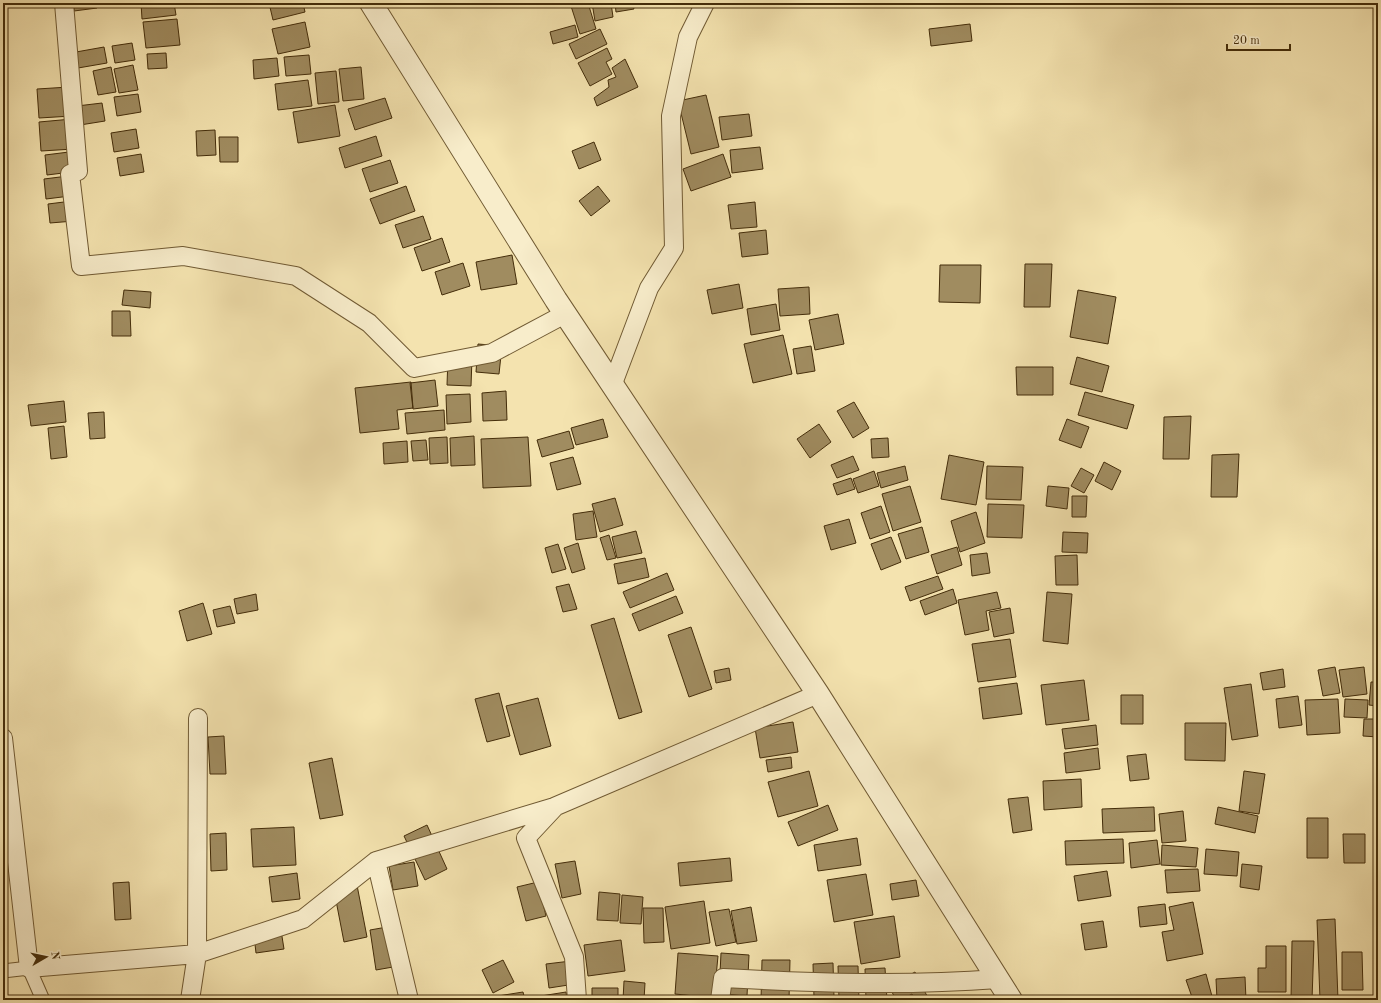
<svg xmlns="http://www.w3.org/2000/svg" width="1381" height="1003" font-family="'Old Standard TT',serif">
<rect width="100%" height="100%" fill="#f4e3af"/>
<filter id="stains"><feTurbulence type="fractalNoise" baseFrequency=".005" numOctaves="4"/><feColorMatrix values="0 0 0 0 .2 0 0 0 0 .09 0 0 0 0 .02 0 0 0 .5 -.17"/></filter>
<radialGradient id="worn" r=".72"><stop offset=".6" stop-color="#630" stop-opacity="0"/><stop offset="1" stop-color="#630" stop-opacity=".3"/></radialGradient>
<path fill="#a08c60" stroke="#442d0a" d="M74 3H96L97 8 74 11Z
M141 3H174L176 15 142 19Z
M269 3H303L305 12 273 20Z
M570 3H588L596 29 580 34Z
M592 3H611L613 17 595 21Z
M615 3H632L634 9 616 12Z
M177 19 180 45 146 48 143 22Z
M305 22 310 47 278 54 272 29Z
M970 24 972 41 931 46 929 29Z
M575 25 578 37 553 44 550 32Z
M600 29 607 44 576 59 569 44Z
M132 43 135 60 115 63 112 46Z
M104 47 107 63 78 68 76 52Z
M607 48 612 59 606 62 612 74 590 86 578 63Z
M166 53 167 68 148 69 147 54Z
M309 55 311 74 286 76 284 57Z
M277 58 279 76 254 79 253 60Z
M625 59 638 87 597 106 594 98 609 87 608 80 616 77 612 68Z
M133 65 138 90 119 93 114 69Z
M111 67 116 92 98 95 93 71Z
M361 67 364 99 343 101 339 69Z
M336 71 339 102 318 104 315 73Z
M308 80 312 106 278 110 275 84Z
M69 87 72 116 39 118 37 89Z
M138 94 141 112 117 116 114 97Z
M706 95 719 147 691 154 678 101Z
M385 98 392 118 355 130 348 109Z
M102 103 105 121 80 125 77 106Z
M335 105 340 136 298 143 293 112Z
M749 114 752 136 722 140 719 117Z
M72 119 74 149 41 151 39 122Z
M136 129 139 148 114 152 111 133Z
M215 130 216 155 197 156 196 131Z
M376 136 382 156 345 168 339 148Z
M219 137H238V162H220Z
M594 142 601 160 579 169 572 151Z
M760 147 763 169 732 173 730 150Z
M69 152 71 172 47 175 45 155Z
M141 154 144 172 120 176 117 158Z
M723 154 731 177 691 191 683 169Z
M390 160 398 183 370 192 362 169Z
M68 176 70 196 46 199 44 179Z
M406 186 415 211 380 224 370 199Z
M598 186 610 201 591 216 579 201Z
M72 201 74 221 50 223 48 204Z
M755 202 757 227 731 229 728 205Z
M423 216 431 239 403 248 395 225Z
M766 230 768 254 742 257 739 233Z
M442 238 450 262 422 271 414 248Z
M512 255 517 284 481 290 476 262Z
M463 263 470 286 442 295 435 272Z
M1025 264H1052L1050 307H1024Z
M940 265H981L980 303 939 302Z
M739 284 743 308 712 314 707 290Z
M809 287 810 314 780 316 778 289Z
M124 290 151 292 150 308 122 305Z
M1078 290 1116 297 1108 344 1070 337Z
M776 304 780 330 751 335 747 309Z
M112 311H130L131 336H112Z
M838 314 844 344 815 350 809 320Z
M783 335 792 374 753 383 744 344Z
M478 344 502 346 499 374 476 372Z
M811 346 815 371 797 374 793 349Z
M448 357 472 358 471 386 447 385Z
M1077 357 1109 366 1102 392 1070 384Z
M1016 367H1053V395H1017Z
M435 380 438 406 413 409 410 383Z
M411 382 413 408 397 410 399 429 360 433 355 388Z
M506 391 507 420 483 421 482 393Z
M1085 392 1134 405 1127 429 1078 415Z
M470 394 471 422 447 424 446 395Z
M64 401 66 422 31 426 28 405Z
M854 402 869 428 853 438 837 411Z
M444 410 445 430 407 434 405 413Z
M104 412 105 438 90 439 88 413Z
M1191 416 1189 459H1163L1164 417Z
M603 419 608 437 576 445 571 428Z
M1067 419 1089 427 1081 448 1059 440Z
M819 424 831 442 810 458 797 439Z
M64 426 67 457 51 459 48 428Z
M569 431 574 448 542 457 537 440Z
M474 436 475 465 451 466 450 438Z
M447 437 448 463 430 464 429 438Z
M528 437 531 486 483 488 481 439Z
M888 438 889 457 872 458 871 439Z
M426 440 428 460 413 461 411 441Z
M407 441 408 462 384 464 383 443Z
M1239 454 1237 497H1211L1212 455Z
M949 455 984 462 976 505 941 499Z
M853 456 859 470 837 478 831 465Z
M573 457 581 484 557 490 550 463Z
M1104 462 1121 471 1112 490 1095 481Z
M905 466 908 480 881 488 877 473Z
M987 466 1023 467 1021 500 986 499Z
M1081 468 1094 475 1084 493 1071 486Z
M874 471 879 486 858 493 853 479Z
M851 478 855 489 837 495 833 484Z
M910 486 921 522 893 531 882 494Z
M1048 486 1069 488 1067 509 1046 506Z
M1072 496H1087L1086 517H1072Z
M615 498 623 525 600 532 592 504Z
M988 504 1024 505 1022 538 987 537Z
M881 506 890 532 870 539 861 513Z
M593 511 597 537 576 540 573 514Z
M976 512 985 543 960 552 951 521Z
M849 519 856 543 831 550 824 526Z
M922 527 929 552 906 559 898 534Z
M636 531 642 553 617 558 612 537Z
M1063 532 1088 533 1087 553 1062 552Z
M609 535 616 558 607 560 600 538Z
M891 537 901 562 881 570 871 544Z
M578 543 585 569 572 573 564 548Z
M558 544 566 569 552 573 545 548Z
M957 547 962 565 937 574 931 555Z
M987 553 990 573 972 576 970 555Z
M1077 555 1078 585H1056L1055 556Z
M645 558 649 577 618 584 614 564Z
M667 573 674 590 630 608 623 592Z
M938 576 943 589 910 601 905 587Z
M569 584 577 609 563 612 556 587Z
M953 589 957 603 925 615 920 601Z
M997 592 1001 608 986 611 989 630 965 635 958 600Z
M1047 592 1072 594 1068 644 1043 641Z
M256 594 258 610 237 614 234 599Z
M676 596 683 613 639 631 632 614Z
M203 603 212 634 187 641 179 611Z
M230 606 235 623 217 627 213 610Z
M1010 608 1014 633 994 637 989 612Z
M614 618 642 712 619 719 591 625Z
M691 627 712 689 689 697 668 635Z
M1010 639 1016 677 978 682 972 644Z
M1335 667 1340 693 1323 696 1318 670Z
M1364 667 1367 694 1343 697 1339 670Z
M729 668 731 680 716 683 714 671Z
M1283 669 1285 687 1263 690 1260 673Z
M1084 680 1089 720 1046 725 1041 685Z
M1371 682H1378V706L1369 705Z
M1017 683 1022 714 983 719 979 688Z
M1251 684 1258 736 1232 740 1224 688Z
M499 693 510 736 487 742 475 699Z
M1121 695H1143V724H1121Z
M1298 696 1302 725 1279 728 1276 699Z
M538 698 551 746 520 755 506 706Z
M1338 699 1340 733 1307 735 1305 700Z
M1345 699 1368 700 1367 718 1344 717Z
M1364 719H1378V737L1363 736Z
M793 722 798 752 760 758 755 728Z
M1185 723H1226L1225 761 1185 760Z
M1096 725 1098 745 1065 749 1062 729Z
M224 736 226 774H210L208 737Z
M1098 748 1100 769 1066 773 1064 753Z
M1146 754 1149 779 1130 781 1127 756Z
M791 757 792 768 768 772 766 760Z
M332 758 343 815 320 819 309 763Z
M809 771 818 806 778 817 768 782Z
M1244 771 1265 774 1259 814 1239 811Z
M1081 779 1082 807 1044 810 1043 781Z
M1028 797 1032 830 1013 833 1008 799Z
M828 805 838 830 798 846 788 822Z
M1154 807 1155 831 1103 833 1102 809Z
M1218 807 1258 816 1255 833 1215 824Z
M1183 811 1186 841 1162 843 1159 814Z
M1307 818H1328V858H1307Z
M427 825 447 869 425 880 404 836Z
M294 827 296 865 253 867 251 829Z
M226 833 227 870 211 871 210 834Z
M1343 834H1365V863H1344Z
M857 838 861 865 818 871 814 845Z
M1123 839 1124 863 1066 865 1065 841Z
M1157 840 1160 864 1131 868 1129 843Z
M1162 845 1198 848 1196 867 1161 865Z
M1206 849 1239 852 1237 876 1204 874Z
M730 858 732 881 680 886 678 863Z
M575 861 581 894 562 898 555 864Z
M414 862 418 886 393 890 389 866Z
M1242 864 1262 866 1259 890 1240 887Z
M1198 869 1200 891 1167 893 1165 870Z
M1107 871 1111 896 1078 901 1074 876Z
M297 873 300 899 272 902 269 877Z
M866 874 873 915 834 922 827 880Z
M356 880 367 937 344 942 333 885Z
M916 880 919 896 892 900 890 884Z
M129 882 131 919 115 920 113 883Z
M538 882 546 916 526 921 517 887Z
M599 892 620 894 618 921 597 920Z
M622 895 643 897 641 924 620 923Z
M704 901 710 943 671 949 665 907Z
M1193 902 1203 954 1167 961 1162 932 1174 930 1169 907Z
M1165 904 1167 924 1140 927 1138 907Z
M751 907 757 941 737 944 731 911Z
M643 908H663L664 942 644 943Z
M729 909 736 942 716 946 709 912Z
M894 916 900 957 861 964 854 922Z
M1335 919 1338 1000H1320L1317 920Z
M1103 921 1107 947 1085 950 1081 924Z
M280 924 284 949 256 953 253 927Z
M387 927 393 967 376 970 370 930Z
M621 940 625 971 588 976 584 945Z
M1292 941H1314L1312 1000H1291Z
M1266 946H1286V992H1258V968H1266Z
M1342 952H1362L1363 990H1342Z
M678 953 718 956 714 998 675 994Z
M721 953 749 955 747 996 719 994Z
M503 960 514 982 493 993 482 970Z
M762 960H790L789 1000H761Z
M571 961 575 984 549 988 546 964Z
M833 963 834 997 814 998 813 964Z
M838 966H858L859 1000H839Z
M885 968 887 1000H866L865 969Z
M915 972 929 1000H915L912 994 901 1000H896L889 986Z
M1206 974 1213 1000H1193L1186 980Z
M1245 977 1246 1000H1217L1216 979Z
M624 981 645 983 644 1000H623Z
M592 988H618V1000H592Z
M523 992 525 1000H499L498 996Z
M566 992 567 1000H542L541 996Z"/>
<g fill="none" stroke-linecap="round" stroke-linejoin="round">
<g stroke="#705a33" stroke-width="15">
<path id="pedestrian" d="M3 971 29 968 43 1000"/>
</g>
<g stroke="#705a33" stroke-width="20">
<path id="minor" d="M64 3 78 171 70 174 81 266 183 256 296 276 369 323 414 368 492 353 565 314
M612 386 649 288 674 248 671 116 688 37 705 3
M3 738 29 968 197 954 303 919 376 861 554 807 818 694
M554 808 526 838 574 957 577 1000
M376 861 409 1000
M190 1000 197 954 198 718
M720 1000 723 978C815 983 906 986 998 979"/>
</g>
<g stroke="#705a33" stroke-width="24">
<path id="tertiary" d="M371 3 556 300 818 694 1011 1000"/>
</g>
<use href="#pedestrian" stroke="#f8edcb" stroke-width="13"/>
<use href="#minor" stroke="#f8edcb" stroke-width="18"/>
<use href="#tertiary" stroke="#f8edcb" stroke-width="22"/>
</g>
<rect width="1381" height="1003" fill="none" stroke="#f4e3af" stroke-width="16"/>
<rect x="4" y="4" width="1373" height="995" fill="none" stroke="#442d0a" stroke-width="2"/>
<rect x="8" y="8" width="1365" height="987" fill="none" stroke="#442d0a"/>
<g transform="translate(46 957) rotate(81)" stroke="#f8edcb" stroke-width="3" paint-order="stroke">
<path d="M0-3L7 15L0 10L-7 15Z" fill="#442d0a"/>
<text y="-6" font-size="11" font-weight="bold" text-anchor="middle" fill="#442d0a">N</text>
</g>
<path d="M1227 44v6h63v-6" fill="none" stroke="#442d0a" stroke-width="2"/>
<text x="1233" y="44" font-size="12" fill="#442d0a" stroke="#f8edcb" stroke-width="3" paint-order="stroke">20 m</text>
<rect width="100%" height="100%" filter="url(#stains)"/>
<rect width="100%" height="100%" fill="url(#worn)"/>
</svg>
